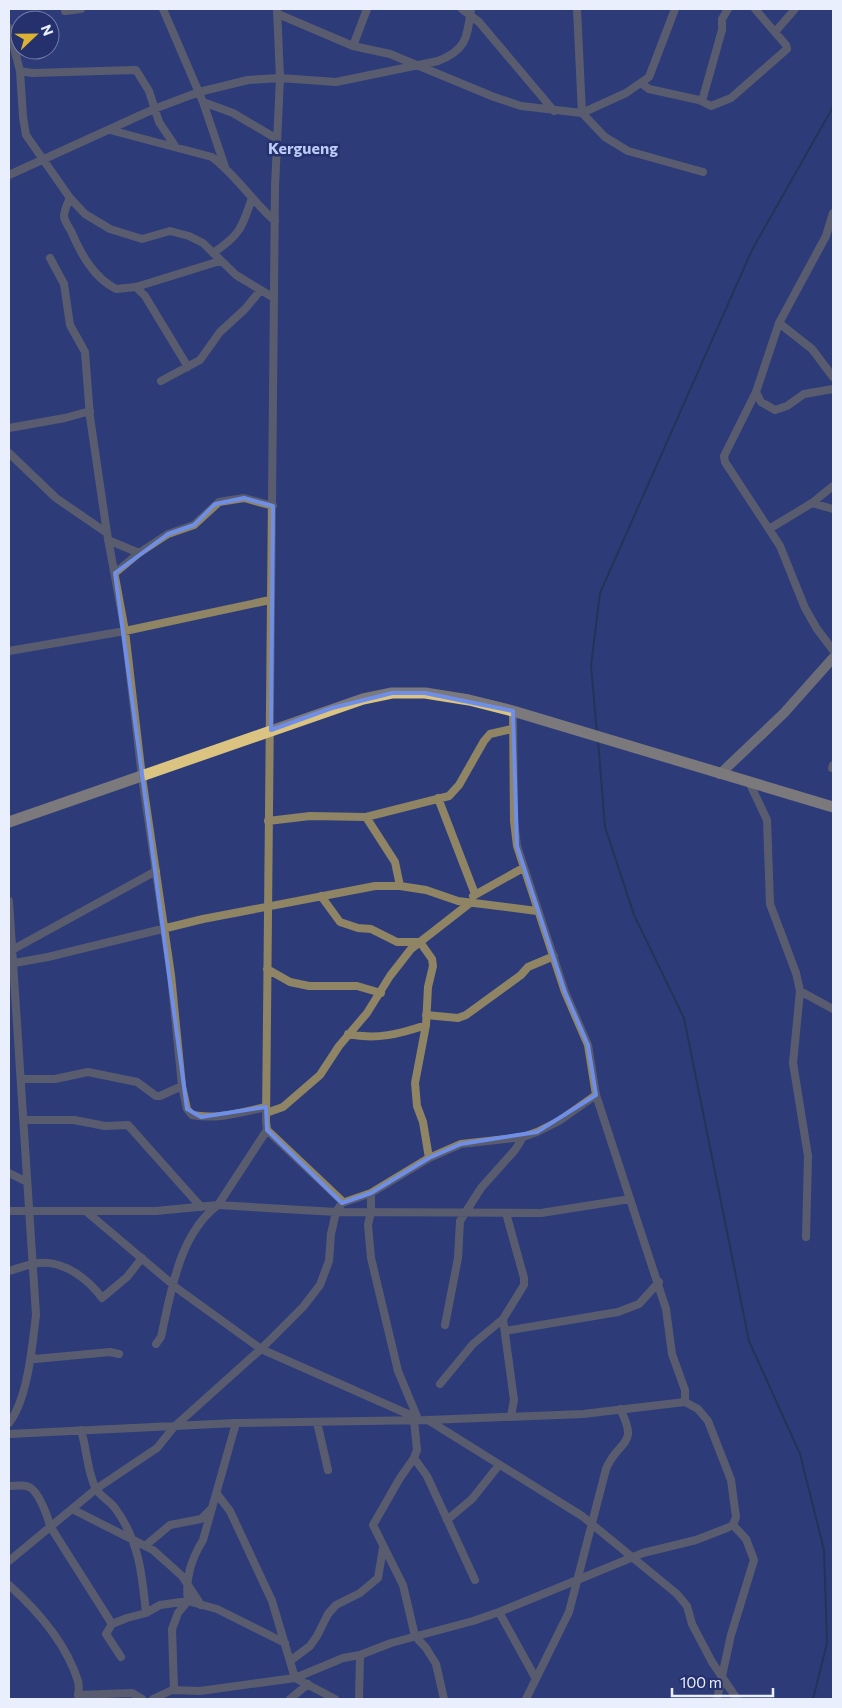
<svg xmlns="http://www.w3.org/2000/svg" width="842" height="1708" font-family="Commissioner,sans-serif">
<rect width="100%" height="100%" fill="#2d3c79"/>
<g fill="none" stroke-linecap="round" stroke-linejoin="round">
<path stroke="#152b2f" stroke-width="2" d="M597 733 591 666 600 593 752 250 833 107
M598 740 605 827 634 915 684 1018 749 1341 800 1454 824 1550 827 1643 813 1699"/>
<path stroke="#8f8464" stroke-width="8" d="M163 9 203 102 225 167
M462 9 479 22 554 111
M577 9 582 113 605 137 628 151 703 172
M65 11 81 9
M278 14 353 46 390 54 494 97 521 106 582 113 626 93 649 77 675 9
M9 28 20 71 23 117 26 135 70 198 85 214 110 229 142 239 170 231 189 236 203 243 236 275 274 298
M775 32 795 9
M353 46 367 9
M20 71 32 73 136 70 149 91 159 122 175 146
M642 84 649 89 699 100 711 106 731 98 787 49 786 45 755 9
M702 101 722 30V19L728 9
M203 102 233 113 277 139
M110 130 212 157C236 175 252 201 275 221
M9 175 154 109 199 92 248 80 280 78 277 9
M70 198C67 204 64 210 64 217 65 222 68 226 71 231 81 254 93 277 116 289L136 287 220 261
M833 213 826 236 779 323 756 392 761 402 775 410 787 406 804 394 833 389
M213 253C240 235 242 228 252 198
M50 258 64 284 70 325 85 352 90 417 107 533 125 631 142 777 171 975 182 1086 187 1109 192 1115C217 1120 242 1112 266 1107
M136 287 145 296 188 367
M779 323 812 349 833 377
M161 381 200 360 220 332 245 309 260 291
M756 392 724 456 725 462 780 546 805 608 817 629 833 650
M9 428 65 418 90 411
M9 453 56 498 107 533
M812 503 833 509
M769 529 812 503 833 486
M108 540 139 553
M115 573 139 553 168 534 194 525 219 502 244 498 273 506
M9 651 125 631 270 600
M832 768 833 765
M750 784 767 820 770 904 796 973 800 991 793 1063 808 1156 806 1237
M438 798 475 894
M366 817 395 862 400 886
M268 821 310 816 366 817 449 796 459 785 484 741 490 734 512 729
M321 896 340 922 358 928 371 929 397 942H420L432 959 433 966 428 987 426 1025 415 1083 417 1106 423 1122 429 1158
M473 896 523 868
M9 901 36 1315C32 1347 28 1398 9 1423
M12 950 156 871
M9 964 48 957 203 919 375 886H400L426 890 458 901 537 911
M267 969 290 982 309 986H357L381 993
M800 991 833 1009
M426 1015 458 1018 466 1015 521 975 528 967 554 956
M348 1034C376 1040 400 1034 426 1025
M21 1079H55L88 1072 137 1082 156 1096H160L182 1086
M266 1113 283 1107 320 1075 339 1046 367 1013 390 976 411 949 470 903
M24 1120H74L105 1126 128 1125 201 1207
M9 1173 27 1182
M371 1193V1212L368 1225 371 1258 398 1371 418 1419
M342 1203 371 1193 429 1158 461 1144 523 1137 537 1132 559 1121 596 1095
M9 1211H156L218 1205 336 1212 541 1213 630 1199
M88 1213 178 1289 261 1349 417 1418
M506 1213 524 1278V1285L503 1319 514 1400 511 1416
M9 1271C19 1268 29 1264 39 1263 64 1260 89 1280 102 1298L127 1277 142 1258
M445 1325 458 1258 460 1221 481 1188 515 1150 523 1137
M505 1331 618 1312 639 1304 659 1282
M156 1344 161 1337C171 1292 179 1234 218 1205L267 1130
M31 1355 35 1359 110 1352 119 1354
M440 1384 473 1344 503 1319
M414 1420 417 1450 414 1458 400 1478 373 1525 403 1585 415 1636 426 1648 436 1664 444 1699
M428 1420 582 1516 677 1594 687 1606 692 1624 712 1662 737 1699
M317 1422 328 1470
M81 1430C87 1449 87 1472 96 1489 100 1496 110 1501 115 1508 139 1541 142 1573 146 1613
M9 1434 236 1423 428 1420 583 1414 685 1402V1390L672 1354 666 1309 596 1095 588 1045 565 992 517 846 514 821 513 711
M414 1458 427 1476 475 1580
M9 1486C15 1486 24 1484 29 1487 38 1490 48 1517 50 1526L112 1624
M217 1494 230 1511 272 1601 295 1678
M72 1509 153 1550 182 1576 201 1605
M447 1520 472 1499 499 1465
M145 1546 170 1525 201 1519 212 1508
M9 1561 96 1489 157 1448 174 1427 261 1349 303 1307 320 1285 329 1261 331 1234 336 1212 342 1203 341 1200 267 1130 266 1122 275 187 280 78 336 82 438 61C467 50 467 37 471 9
M9 1585C38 1611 66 1643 78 1681 80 1687 77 1693 80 1699
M499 1612 536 1679
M121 1657 106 1634 112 1624 127 1618 146 1613 160 1605 188 1601 217 1609 285 1643
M290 1661 310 1646 317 1636 328 1614 336 1605 360 1593 378 1578 383 1548
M295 1678 335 1699
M174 1690 172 1629 178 1613 188 1601C185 1578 191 1560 203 1540L236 1423
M79 1699 78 1695 132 1693 142 1699
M153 1699 172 1690 200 1691 295 1678 343 1658 360 1655 391 1643 473 1621 499 1612 643 1553 696 1540 727 1528 733 1525 736 1517 731 1480 708 1421 698 1409 685 1402
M290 1699 308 1684
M359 1699 360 1655
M526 1699 569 1612 606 1469C618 1439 640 1447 620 1409
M717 1699 731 1635 754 1560 746 1539 733 1525"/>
<path stroke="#baa875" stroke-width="10" d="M720 774 784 713 833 658"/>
<path stroke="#dbc381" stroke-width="11" d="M9 822 363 699 392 693H425L469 700 513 711 833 807"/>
</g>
<path d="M0 0H842V1708H0ZM244 498 273 506 271 730 332 708 392 693H425L513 711 517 846 565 992 588 1045 596 1095 537 1132 461 1144 429 1158 371 1193 342 1203 267 1130 266 1107 201 1117 187 1109 115 573 168 534 194 525 215 504Z" fill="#2d3c79" fill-opacity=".55" fill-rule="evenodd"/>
<path fill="none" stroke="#6f8ee7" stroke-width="4" stroke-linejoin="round" d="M244 498 273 506 271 730 332 708 392 693H425L513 711 517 846 565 992 588 1045 596 1095 537 1132 461 1144 429 1158 371 1193 342 1203 267 1130 266 1107 201 1117 187 1109 115 573 168 534 194 525 215 504Z"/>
<g text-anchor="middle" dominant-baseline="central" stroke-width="5" stroke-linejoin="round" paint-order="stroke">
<g font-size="16" font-weight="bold" fill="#bdccf7" stroke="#24316d">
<text x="303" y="147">Kergueng</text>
</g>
</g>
<rect width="842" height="1708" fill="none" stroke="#eaeffe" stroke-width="20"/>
<g transform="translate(35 35) rotate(68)"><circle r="24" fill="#24316d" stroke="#737da7"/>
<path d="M0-4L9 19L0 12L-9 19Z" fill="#dbb233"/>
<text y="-8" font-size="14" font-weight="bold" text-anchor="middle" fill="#eaeffe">N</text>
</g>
<path d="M672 1688v8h101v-8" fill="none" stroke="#eaeffe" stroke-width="2.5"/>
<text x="680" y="1688" font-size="15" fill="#eaeffe" stroke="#24316d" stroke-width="4" paint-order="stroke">100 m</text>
</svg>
